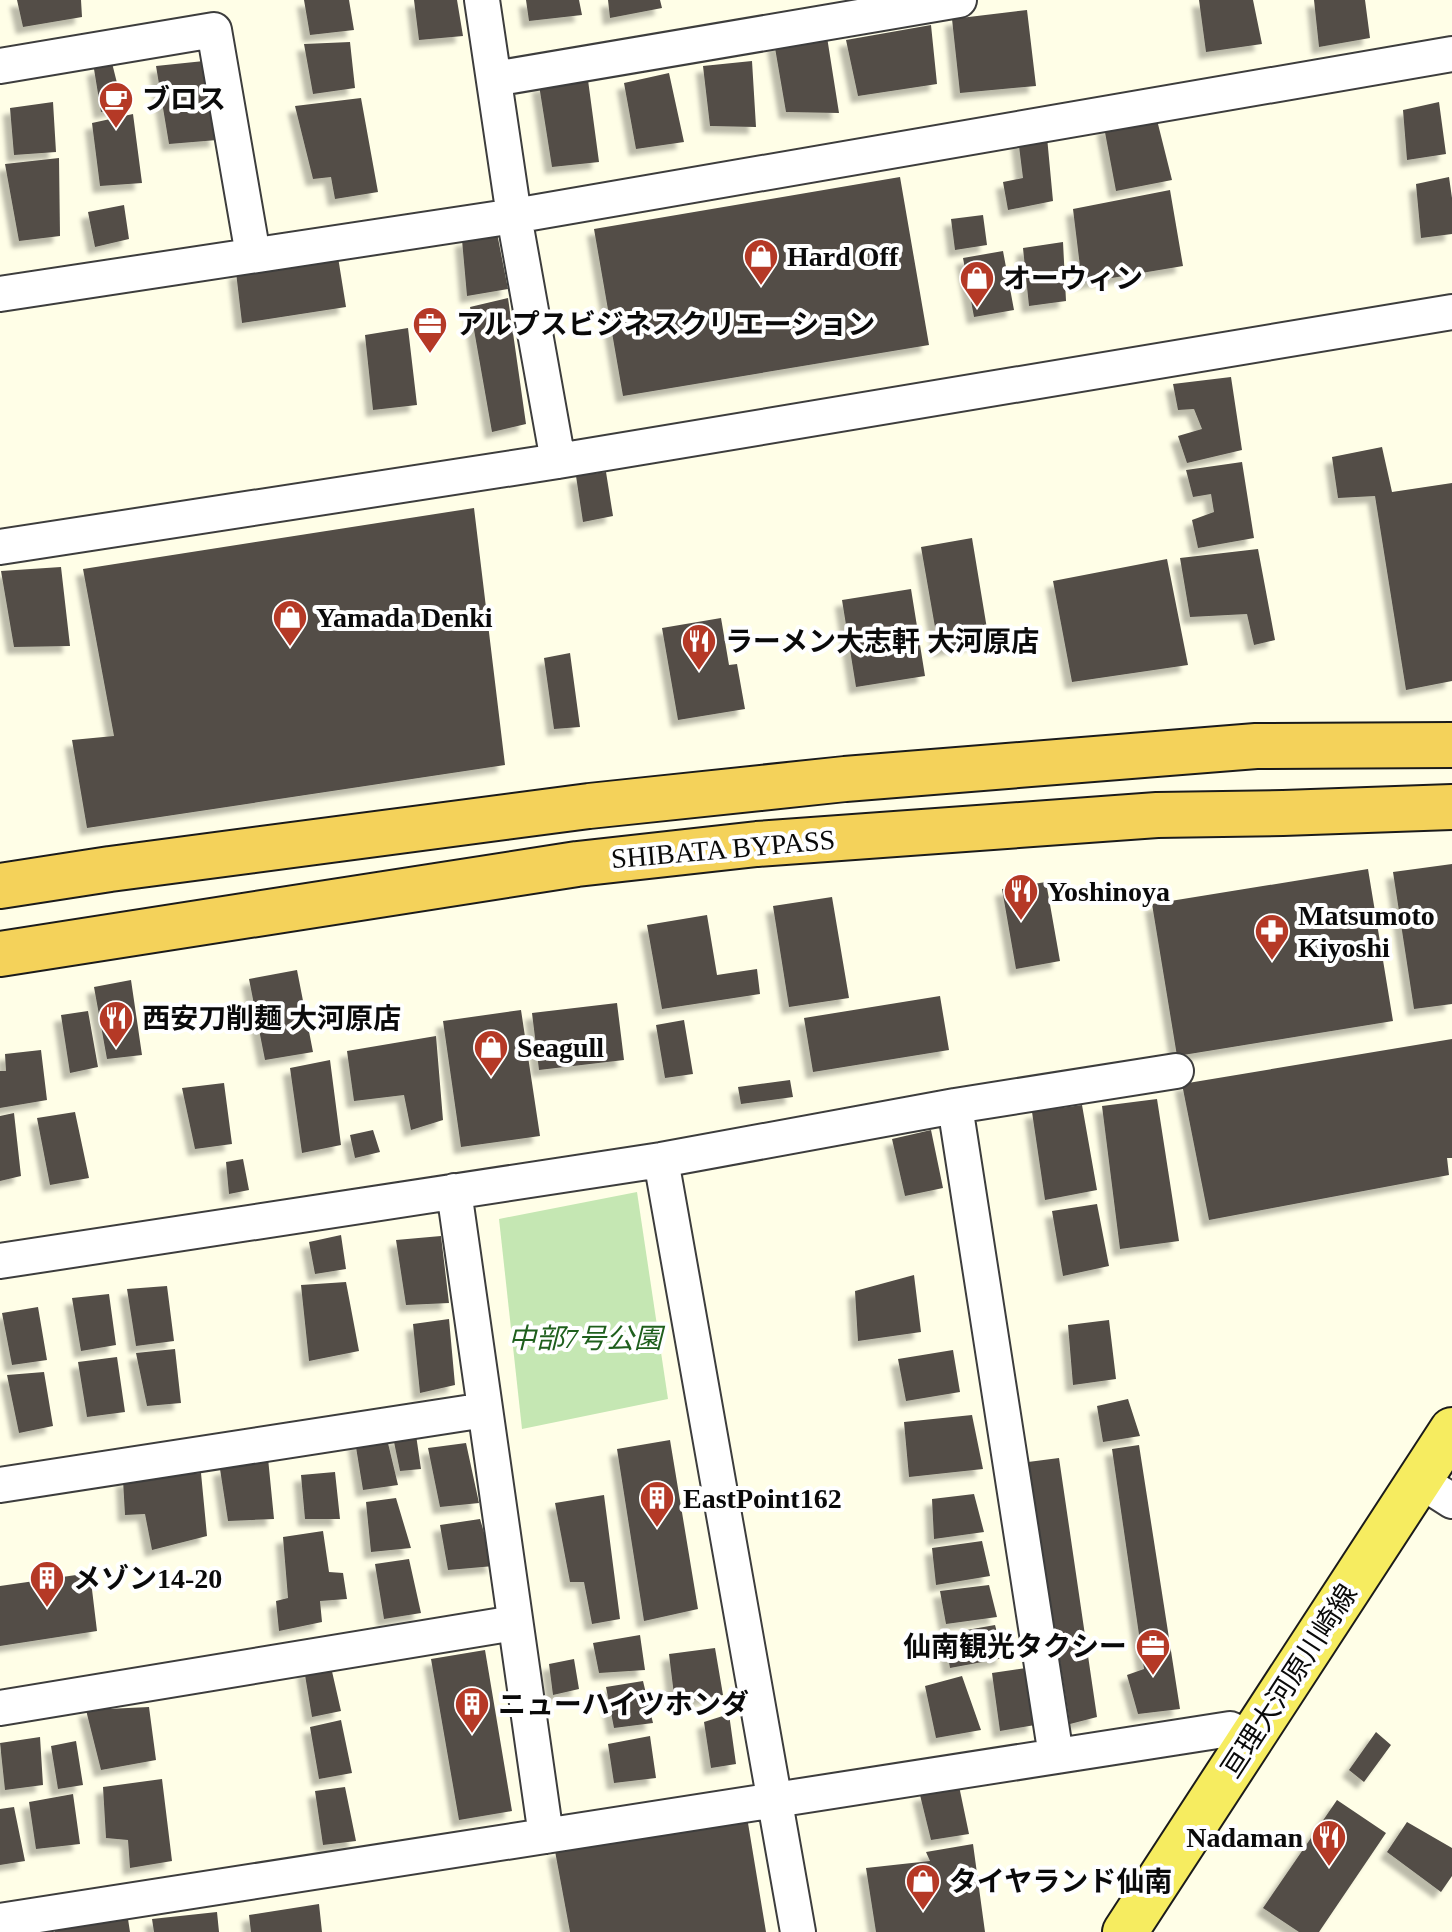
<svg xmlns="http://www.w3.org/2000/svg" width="1452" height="1932" font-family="'Times New Roman','Noto Sans JP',serif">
<defs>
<filter id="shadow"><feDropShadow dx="-7" dy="7" stdDeviation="2" flood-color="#0004"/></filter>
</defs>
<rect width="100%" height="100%" fill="#fffee7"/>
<path fill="#c5e7b3" d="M637 1192 668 1399 522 1429 499 1219Z"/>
<path fill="#524d47" filter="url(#shadow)" d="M17 0H81L82 17 23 27Z
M304 0H349L354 30 310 35Z
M414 0H457L463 36 419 40Z
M526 0H579L582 15 529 21Z
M608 0H660L662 8 610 18Z
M1199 0H1253L1262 44 1206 52Z
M1314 0H1365L1370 38 1319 47Z
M1027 10 1036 86 960 93 952 19Z
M931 25 937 84 858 96 846 40Z
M827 37 839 113 786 112 774 42Z
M350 42 355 88 313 94 304 44Z
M204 61 217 140 169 144 156 66Z
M752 61 756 127 710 126 703 66Z
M112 63 123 107 101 112 94 69Z
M669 73 684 142 636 149 624 83Z
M588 80 599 162 552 167 539 85Z
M361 98 378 192 335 199 331 177 313 179 295 106Z
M53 102 56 152 14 155 10 108Z
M1439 102 1446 154 1407 160 1403 110Z
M133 114 142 183 100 186 92 123Z
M1156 116 1172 180 1116 191 1104 127Z
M1047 137 1053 201 1008 210 1003 182 1023 178 1018 138Z
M59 158 60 236 19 241 5 164Z
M900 177 929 345 623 396 594 229Z
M1449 177 1452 198V234L1421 238 1416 184Z
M1170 190 1183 266 1082 283 1073 209Z
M124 205 129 239 95 247 88 212Z
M983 215 987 245 955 250 951 219Z
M497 233 508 289 467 296 462 240Z
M1063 242 1066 301 1029 306 1023 248Z
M1003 251 1014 310 974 317 963 258Z
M338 257 346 307 242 323 236 272Z
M508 298 526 424 492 432 470 307Z
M408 328 417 405 373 410 365 335Z
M1231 377 1242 450 1187 463 1178 436 1202 429 1194 409 1178 410 1173 384Z
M1382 447 1392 492 1452 483V681L1406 690 1375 496 1338 498 1332 457Z
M1242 462 1254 538 1198 548 1192 520 1214 512 1211 494 1193 497 1186 470Z
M606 472 613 516 583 522 576 476Z
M474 508 505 765 87 828 72 740 114 736 83 569Z
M972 538 989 641 939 650 921 547Z
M1258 549 1275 640 1254 645 1247 614 1190 617 1180 558Z
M1167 559 1188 665 1072 682 1053 581Z
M61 567 70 646 14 647 1 571Z
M911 589 925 676 856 687 842 600Z
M721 618 729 665 737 664 745 709 678 720 662 628Z
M570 653 580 727 554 729 544 658Z
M1452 864V1004L1414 1009 1393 872Z
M1368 869 1393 1021 1177 1056 1152 904Z
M1046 882 1060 961 1016 969 1002 889Z
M832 897 849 998 789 1007 773 906Z
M707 915 717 975 757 969 760 994 662 1009 647 925Z
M297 970 313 1052 265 1060 249 979Z
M131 980 142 1055 107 1059 94 987Z
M940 996 949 1050 813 1072 804 1018Z
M617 1003 624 1060 539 1070 532 1013Z
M521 1010 540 1136 461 1147 443 1021Z
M88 1011 98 1067 70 1073 61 1015Z
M684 1020 693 1074 665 1078 656 1025Z
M436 1036 443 1120 411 1130 404 1095 354 1101 347 1051Z
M1452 1039V1158H1447L1449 1175 1209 1220 1182 1084Z
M41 1050 47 1100 0 1108V1071H6L5 1054Z
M330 1060 341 1145 302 1153 290 1068Z
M790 1080 793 1097 741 1104 738 1087Z
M224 1083 232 1144 195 1149 182 1088Z
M1157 1099 1179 1241 1120 1249 1102 1106Z
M1082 1105 1097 1190 1045 1200 1032 1112Z
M75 1112 89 1178 50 1185 37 1118Z
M14 1113 21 1176 0 1181V1116Z
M373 1130 380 1152 355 1158 350 1135Z
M931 1130 943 1188 905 1196 892 1139Z
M243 1159 249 1190 229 1194 226 1162Z
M1097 1204 1109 1266 1063 1276 1052 1211Z
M341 1235 346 1269 315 1274 309 1242Z
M441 1236 449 1303 406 1305 396 1240Z
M914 1275 921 1332 858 1341 855 1291Z
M346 1282 359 1351 309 1361 301 1285Z
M167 1286 174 1341 136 1346 127 1289Z
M109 1294 116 1345 81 1351 72 1298Z
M38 1307 47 1360 12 1365 2 1313Z
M449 1319 455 1385 420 1393 413 1324Z
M1109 1320 1116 1379 1073 1385 1068 1325Z
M175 1349 181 1403 147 1406 136 1353Z
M953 1350 960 1392 906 1401 898 1359Z
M117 1357 125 1412 87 1417 78 1362Z
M44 1372 53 1426 19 1433 7 1375Z
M1128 1399 1140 1436 1103 1442 1097 1406Z
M972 1415 983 1469 909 1477 904 1422Z
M416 1435 421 1469 400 1471 393 1437Z
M387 1439 398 1485 363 1490 355 1441Z
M670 1440 698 1609 644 1621 617 1449Z
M466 1443 479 1503 440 1507 428 1448Z
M1139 1445 1180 1709 1138 1714 1127 1675 1144 1669 1112 1449Z
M268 1458 274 1519 228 1521 220 1469Z
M1059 1458 1097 1717 1070 1724 1028 1462Z
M335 1472 340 1519H305L301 1475Z
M201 1473 207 1536 152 1550 145 1514 125 1515 123 1480Z
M974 1494 984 1532 934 1539 932 1499Z
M604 1495 620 1619 592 1624 584 1582H570L555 1503Z
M396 1498 411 1548 371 1552 366 1502Z
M480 1519 494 1566 448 1570 440 1525Z
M323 1531 329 1572 343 1573 347 1599 320 1601 322 1622 279 1631 276 1601 288 1598 283 1537Z
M982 1541 990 1576 936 1585 932 1548Z
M409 1559 421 1613 384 1619 375 1564Z
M90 1573 97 1631 0 1646V1586Z
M989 1585 997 1617 946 1624 940 1591Z
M995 1625 1004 1658 950 1668 944 1634Z
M640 1635 645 1670 599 1673 593 1643Z
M715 1648 723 1695 675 1703 669 1654Z
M485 1650 512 1811 459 1820 431 1659Z
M574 1659 579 1689 553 1695 549 1664Z
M331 1667 341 1711 312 1717 304 1669Z
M1026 1668 1035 1725 1000 1731 992 1673Z
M962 1676 981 1730 936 1738 925 1686Z
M643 1681 653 1723 614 1728 606 1687Z
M149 1707 156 1760 101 1770 86 1710Z
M729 1714 736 1764 711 1768 704 1722Z
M341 1720 352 1773 319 1779 310 1727Z
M1376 1732 1391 1745 1364 1782 1349 1770Z
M650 1736 656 1778 614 1783 608 1744Z
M40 1737 43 1785 5 1790 0 1743Z
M76 1741 83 1785 58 1789 51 1746Z
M162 1779 172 1861 130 1868 128 1840 106 1838 103 1787Z
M959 1786 969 1834 931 1840 920 1795Z
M345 1787 356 1841 323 1845 315 1791Z
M73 1794 80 1844 36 1849 29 1802Z
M1337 1800 1386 1833 1319 1932H1299L1263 1908Z
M14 1807 25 1861 0 1865V1809Z
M747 1817 766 1932H570L555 1851Z
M1407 1822 1452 1848V1876L1441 1892 1387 1852Z
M973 1844 985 1932H876L866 1868 930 1861 926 1852Z
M319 1904 322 1932H251L249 1915Z
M217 1912 219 1932H154L152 1919Z
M128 1919 130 1932H55V1930Z"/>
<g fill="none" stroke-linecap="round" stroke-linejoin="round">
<g stroke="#3d3d3d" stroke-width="38">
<path id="minor" d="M482 0 514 216 558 461
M0 66 214 30 253 255
M494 79 959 0
M0 294 514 216 1452 54
M0 547 558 461 1452 312
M955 1106 1056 1756
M661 1160 798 1932
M454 1191 546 1836
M0 1261 661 1160 955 1106 1176 1071
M1419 1480 1452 1501
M0 1485 485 1410
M0 1708 515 1623
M0 1921 1230 1729 1250 1740"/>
</g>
<g stroke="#1b1b1b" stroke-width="48">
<path id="primary" d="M1125 1932 1452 1430"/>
</g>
<g stroke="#1b1b1b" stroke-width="48">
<path id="trunk" d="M0 886 110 869 589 806 845 779 1256 746 1452 745
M0 954 577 864 757 844 1157 815 1283 813 1452 807"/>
</g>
<use href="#minor" stroke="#fff" stroke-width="34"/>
<use href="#primary" stroke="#f6ec60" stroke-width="44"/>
<use href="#trunk" stroke="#f4d25a" stroke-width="44"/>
</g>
<defs>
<g id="cafe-pin" transform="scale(1.8)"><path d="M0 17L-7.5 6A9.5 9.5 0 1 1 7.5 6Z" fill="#b53926" stroke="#fff"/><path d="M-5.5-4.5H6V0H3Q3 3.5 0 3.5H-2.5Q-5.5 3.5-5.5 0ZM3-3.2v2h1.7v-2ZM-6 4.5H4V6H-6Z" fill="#fff"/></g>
<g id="shop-pin" transform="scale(1.8)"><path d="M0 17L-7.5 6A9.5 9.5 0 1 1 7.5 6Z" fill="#b53926" stroke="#fff"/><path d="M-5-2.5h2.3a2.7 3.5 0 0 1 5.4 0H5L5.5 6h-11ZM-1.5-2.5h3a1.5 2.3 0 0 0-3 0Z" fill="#fff"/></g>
<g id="office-pin" transform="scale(1.8)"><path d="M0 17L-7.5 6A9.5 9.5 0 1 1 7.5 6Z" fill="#b53926" stroke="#fff"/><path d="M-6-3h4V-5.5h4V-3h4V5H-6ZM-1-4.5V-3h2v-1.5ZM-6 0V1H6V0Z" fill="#fff"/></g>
<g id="restaurant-pin" transform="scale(1.8)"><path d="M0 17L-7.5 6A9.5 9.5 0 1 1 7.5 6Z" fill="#b53926" stroke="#fff"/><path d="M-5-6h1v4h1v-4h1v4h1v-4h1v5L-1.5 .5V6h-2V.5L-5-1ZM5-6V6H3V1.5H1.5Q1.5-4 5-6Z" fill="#fff"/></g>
<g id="pharmacy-pin" transform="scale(1.8)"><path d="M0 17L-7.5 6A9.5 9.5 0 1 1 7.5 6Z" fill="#b53926" stroke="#fff"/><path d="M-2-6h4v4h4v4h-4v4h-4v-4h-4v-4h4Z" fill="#fff"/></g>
<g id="building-pin" transform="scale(1.8)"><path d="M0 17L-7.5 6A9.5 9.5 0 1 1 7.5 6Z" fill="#b53926" stroke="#fff"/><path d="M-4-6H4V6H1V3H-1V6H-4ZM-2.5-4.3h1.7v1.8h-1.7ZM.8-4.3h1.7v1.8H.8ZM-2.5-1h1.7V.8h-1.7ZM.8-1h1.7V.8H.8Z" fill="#fff"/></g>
</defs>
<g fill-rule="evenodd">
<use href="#cafe-pin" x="116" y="99"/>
<use href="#shop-pin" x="761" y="256"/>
<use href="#shop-pin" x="977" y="278"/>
<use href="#office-pin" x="430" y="324"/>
<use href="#shop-pin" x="290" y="617"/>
<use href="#restaurant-pin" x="699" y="641"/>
<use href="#restaurant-pin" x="1021" y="891"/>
<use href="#pharmacy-pin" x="1272" y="931"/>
<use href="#restaurant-pin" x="116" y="1018"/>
<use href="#shop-pin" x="491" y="1047"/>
<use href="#building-pin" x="657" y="1498"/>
<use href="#building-pin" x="47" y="1578"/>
<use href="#office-pin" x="1153" y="1646"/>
<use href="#building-pin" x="472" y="1704"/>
<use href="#restaurant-pin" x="1329" y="1837"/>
<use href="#shop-pin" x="923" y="1881"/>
</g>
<g text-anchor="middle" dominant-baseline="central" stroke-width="8" stroke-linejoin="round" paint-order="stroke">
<g font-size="28" font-weight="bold" fill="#0a0a0a" stroke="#fff" text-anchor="start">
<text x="142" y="99">ブロス</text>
<text x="787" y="256">Hard Off</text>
<text x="1003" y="278">オーウィン</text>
<text x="456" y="324">アルプスビジネスクリエーション</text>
<text x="316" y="617">Yamada Denki</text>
<text x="725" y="641">ラーメン大志軒 大河原店</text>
<text x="1047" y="891">Yoshinoya</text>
<text x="1298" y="915">Matsumoto<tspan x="1298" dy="32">Kiyoshi</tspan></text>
<text x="142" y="1018">西安刀削麺 大河原店</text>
<text x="517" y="1047">Seagull</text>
<text x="683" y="1498">EastPoint162</text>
<text x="73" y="1578">メゾン14-20</text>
<text x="1127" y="1646" text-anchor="end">仙南観光タクシー</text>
<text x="498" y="1704">ニューハイツホンダ</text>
<text x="1303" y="1837" text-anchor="end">Nadaman</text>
<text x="949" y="1881">タイヤランド仙南</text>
</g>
<g font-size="28" fill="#0a0a0a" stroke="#fff">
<text transform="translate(723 849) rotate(-5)">SHIBATA BYPASS</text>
<text transform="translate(1289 1681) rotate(-57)">亘理大河原川崎線</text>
</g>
<g font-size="28" font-style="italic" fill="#1f5f1d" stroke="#fff">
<text x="585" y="1338">中部7号公園</text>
</g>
</g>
</svg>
